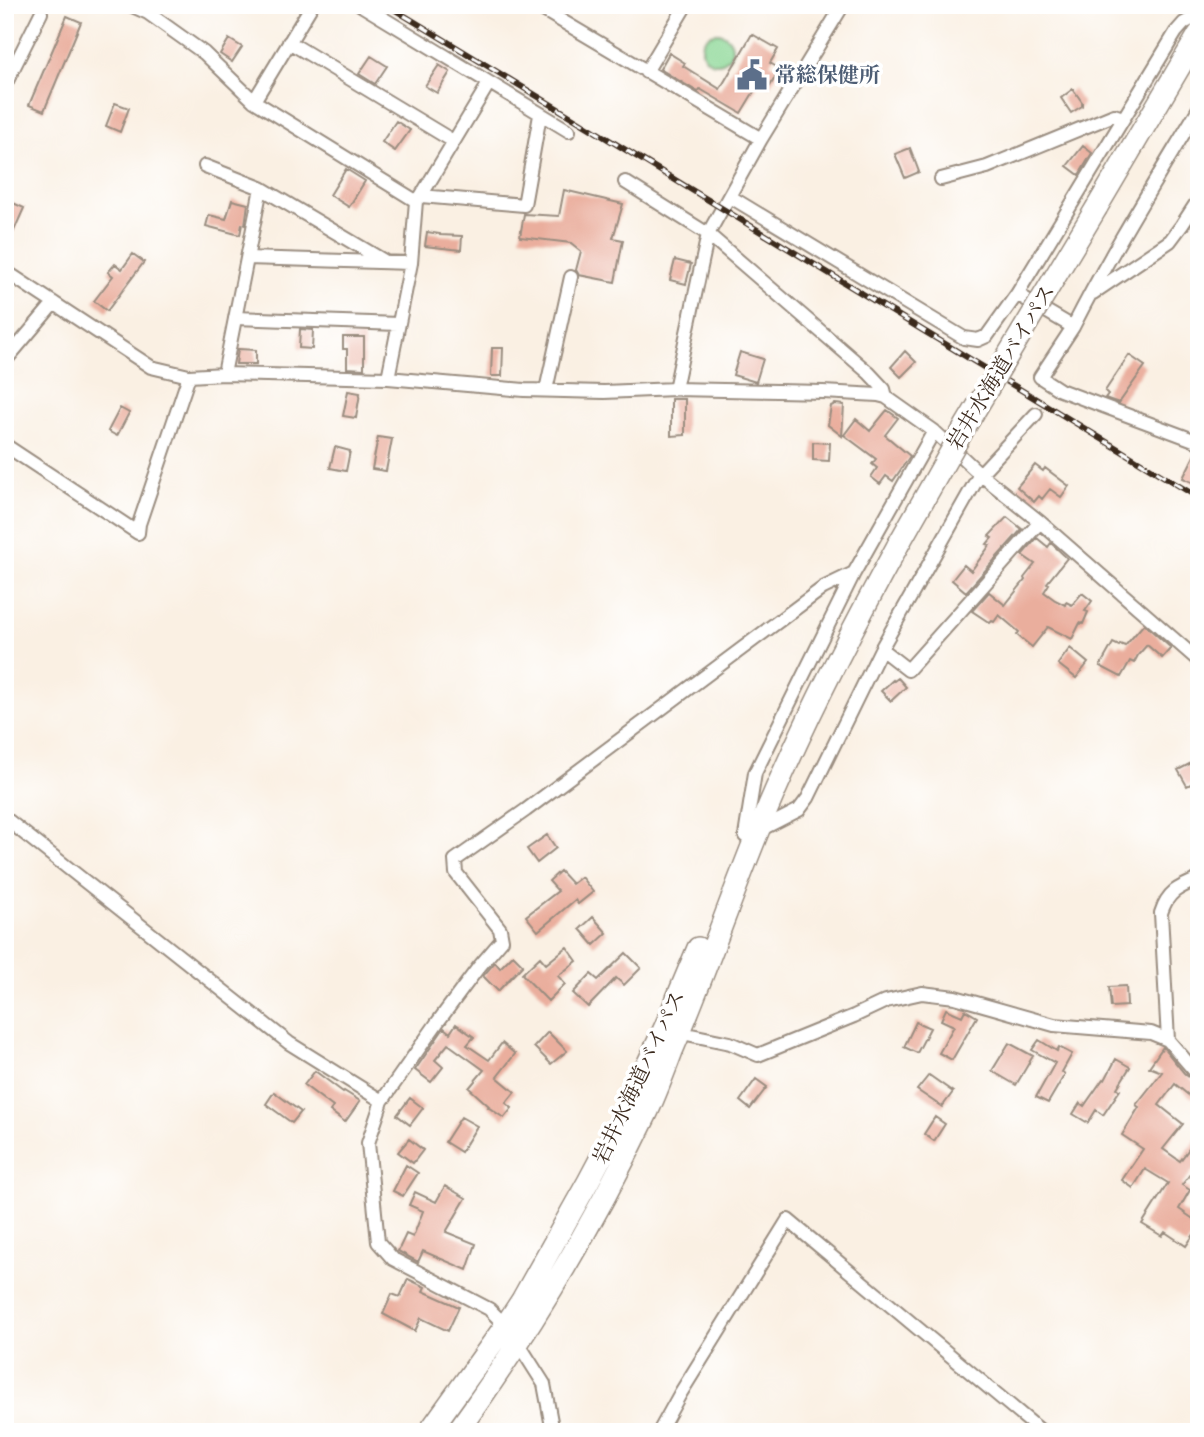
<svg xmlns="http://www.w3.org/2000/svg" width="1204" height="1437" font-family="'IM FELL Double Pica','Noto Serif JP',serif">
  <style>
    .green { fill: #8bd795; stroke: #63805a; stroke-width: 2 }
    .building { fill: #eaae9d }
    .lines { fill: none; stroke-linecap: round; stroke-linejoin: round }
    .minor-casing { stroke: #9a8d80; stroke-width: 16 }
    .trunk-casing { stroke: #9a8d80; stroke-width: 24 }
    .minor { stroke: #fff; stroke-width: 12 }
    .trunk { stroke: #fff; stroke-width: 21 }
    .rail-casing { stroke: #3b2a1e; stroke-width: 6 }
    .rail { stroke: #fff; stroke-width: 3.5; stroke-dasharray: 10; stroke-linecap: butt }
    .trunk-bridge-casing { stroke: #9a8d80; stroke-width: 24; stroke-linecap: butt }
    .trunk-bridge { stroke: #fff; stroke-width: 21 }
    .labels { text-anchor: middle; stroke-width: 7; stroke-linejoin: round; paint-order: stroke }
    .service-label { font-size: 21px; font-weight: bold; fill: #4e5e75; stroke: #fff; text-anchor: start }
    .street-label { font-size: 21px; fill: #3b2a1e; stroke: #fff }
  </style>
  <rect width="100%" height="100%" fill="#fff"/>
  <filter id="ink" filterUnits="userSpaceOnUse"><feTurbulence type="fractalNoise" baseFrequency=".0143" numOctaves="2"/><feDisplacementMap in="SourceGraphic" scale="14" xChannelSelector="R" yChannelSelector="G"/><feConvolveMatrix kernelMatrix="1 2 1 2 8 2 1 2 1" color-interpolation-filters="sRGB"/></filter>
  <filter id="wash" filterUnits="userSpaceOnUse"><feTurbulence type="fractalNoise" baseFrequency=".00686" numOctaves="4" result="noise"/><feDisplacementMap in="SourceGraphic" scale="28" xChannelSelector="R" yChannelSelector="G"/><feGaussianBlur stdDeviation="1.57" result="paint"/><feColorMatrix in="noise" values="0 0 0 0 0 0 0 0 0 0 0 0 0 0 0 0 0 1.4 0 .05"/><feComposite in="paint" operator="in"/></filter>
  <g filter="url(#wash)">
    <rect width="100%" height="100%" fill="#faf0e3"/>
    <path class="green" d="M702 48a15 15 0 1 1 30 0a15 15 0 1 1-30 0Z"/>
    <g id="blocks">
      <path class="building" d="M 67,16 L 81,22 L 44,111 L 29,105 Z
        M 752,34 L 778,49 L 770,63 L 780,69 L 770,86 L 761,80 L 741,113 L 700,89 L 698,92 L 660,69 L 669,53 L 685,63 L 683,66 L 720,89 Z
        M 229,39 L 242,47 L 232,62 L 220,54 Z
        M 371,56 L 387,66 L 375,84 L 359,74 Z
        M 439,65 L 450,72 L 437,93 L 425,86 Z
        M 1073,89 L 1082,102 L 1082,106 L 1071,113 L 1061,98 Z
        M 115,103 L 129,108 L 120,132 L 106,126 Z
        M 396,121 L 410,130 L 395,151 L 382,142 Z
        M 1083,146 L 1092,153 L 1079,175 L 1067,166 Z
        M 910,148 L 919,172 L 905,178 L 895,154 Z
        M 346,169 L 365,181 L 349,207 L 330,195 Z
        M 564,190 L 623,204 L 613,238 L 623,240 L 615,282 L 579,275 L 576,270 L 581,251 L 571,243 L 520,237 L 524,214 L 559,216 Z
        M 232,200 L 248,204 L 245,225 L 242,224 L 240,235 L 206,226 L 209,215 L 226,219 Z
        M 11,202 L 24,208 L 5,251 L 5,215 Z
        M 427,232 L 440,234 L 440,235 L 462,236 L 461,250 L 425,246 Z
        M 133,254 L 144,262 L 107,311 L 94,301 L 113,276 L 108,272 L 115,264 L 122,269 Z
        M 675,260 L 691,264 L 686,284 L 670,280 Z
        M 300,329 L 313,330 L 312,349 L 299,348 Z
        M 343,337 L 364,337 L 364,369 L 347,368 L 347,349 L 343,349 Z
        M 492,348 L 503,348 L 502,376 L 491,376 Z
        M 238,349 L 256,350 L 256,364 L 236,364 Z
        M 905,351 L 916,362 L 901,377 L 891,367 Z
        M 740,352 L 763,359 L 756,382 L 733,375 Z
        M 1129,355 L 1145,366 L 1119,403 L 1105,398 L 1108,394 L 1105,391 Z
        M 348,391 L 360,393 L 356,418 L 343,416 Z
        M 671,399 L 685,399 L 685,435 L 671,436 Z
        M 835,404 L 844,405 L 842,436 L 828,425 L 831,406 Z
        M 120,408 L 129,413 L 117,436 L 108,431 Z
        M 887,410 L 898,418 L 885,435 L 910,456 L 893,481 L 886,476 L 880,484 L 871,477 L 877,468 L 872,464 L 876,459 L 844,435 L 856,419 L 870,431 Z
        M 378,437 L 392,439 L 386,471 L 372,469 Z
        M 813,442 L 830,443 L 829,461 L 813,460 Z
        M 335,447 L 350,451 L 346,471 L 330,468 Z
        M 1197,450 L 1199,451 L 1199,478 L 1196,484 L 1183,478 Z
        M 1035,465 L 1043,471 L 1045,468 L 1069,486 L 1061,497 L 1050,489 L 1042,499 L 1039,496 L 1034,502 L 1017,487 Z
        M 1007,517 L 1022,529 L 966,592 L 952,580 L 964,565 L 971,571 L 990,545 L 987,544 L 992,538 L 989,536 Z
        M 1037,538 L 1048,547 L 1051,543 L 1067,558 L 1047,583 L 1049,584 L 1044,592 L 1055,600 L 1065,605 L 1066,602 L 1072,605 L 1082,593 L 1092,601 L 1085,611 L 1088,612 L 1083,624 L 1080,623 L 1072,639 L 1048,627 L 1032,647 L 1017,635 L 1019,632 L 999,615 L 994,622 L 992,621 L 990,623 L 972,611 L 989,592 L 1005,605 L 1025,580 L 1024,578 L 1035,564 L 1022,555 Z
        M 1144,624 L 1171,648 L 1162,658 L 1147,645 L 1138,655 L 1134,663 L 1130,661 L 1121,677 L 1100,666 L 1113,643 L 1119,646 L 1120,644 L 1125,646 Z
        M 1070,648 L 1088,663 L 1076,678 L 1058,664 Z
        M 898,678 L 906,687 L 891,701 L 881,691 L 893,680 L 894,681 Z
        M 1199,759 L 1199,780 L 1187,786 L 1178,770 Z
        M 547,835 L 556,848 L 537,863 L 527,849 Z
        M 560,871 L 572,884 L 581,877 L 593,892 L 578,904 L 575,900 L 538,931 L 526,916 L 558,891 L 549,881 Z
        M 593,917 L 607,933 L 594,945 L 580,929 Z
        M 567,947 L 577,961 L 558,976 L 565,984 L 548,1001 L 522,974 L 540,957 L 546,964 Z
        M 626,953 L 641,968 L 624,985 L 616,978 L 588,1007 L 573,993 L 591,974 L 598,980 Z
        M 513,955 L 523,965 L 498,991 L 483,976 L 495,962 L 500,968 Z
        M 1126,986 L 1127,1006 L 1111,1007 L 1109,987 Z
        M 946,1009 L 962,1016 L 965,1010 L 977,1017 L 952,1060 L 939,1053 L 954,1026 L 941,1020 Z
        M 916,1022 L 930,1028 L 917,1053 L 904,1047 Z
        M 456,1024 L 474,1037 L 467,1045 L 489,1060 L 502,1043 L 515,1054 L 497,1077 L 515,1092 L 506,1103 L 512,1108 L 504,1118 L 488,1107 L 489,1106 L 469,1088 L 484,1070 L 448,1044 L 435,1060 L 443,1067 L 431,1082 L 415,1070 L 444,1028 L 450,1033 Z
        M 548,1032 L 567,1051 L 551,1064 L 534,1047 Z
        M 1039,1040 L 1057,1051 L 1059,1047 L 1072,1054 L 1062,1072 L 1065,1074 L 1048,1103 L 1036,1097 L 1055,1063 L 1032,1050 Z
        M 1009,1043 L 1033,1056 L 1016,1085 L 992,1071 Z
        M 1163,1047 L 1184,1073 L 1199,1086 L 1199,1091 L 1192,1098 L 1175,1084 L 1159,1105 L 1183,1124 L 1163,1149 L 1180,1161 L 1199,1135 L 1199,1162 L 1182,1185 L 1190,1190 L 1179,1209 L 1199,1223 L 1199,1227 L 1186,1246 L 1165,1232 L 1162,1236 L 1142,1224 L 1168,1183 L 1145,1169 L 1133,1188 L 1122,1180 L 1143,1149 L 1122,1135 L 1139,1107 L 1136,1105 L 1162,1072 L 1149,1067 Z
        M 1116,1059 L 1130,1067 L 1117,1088 L 1120,1090 L 1103,1115 L 1096,1110 L 1088,1123 L 1073,1114 L 1080,1103 L 1084,1106 L 1103,1079 L 1105,1080 Z
        M 315,1071 L 343,1092 L 344,1091 L 360,1101 L 345,1122 L 330,1111 L 333,1107 L 304,1085 Z
        M 929,1075 L 953,1092 L 942,1107 L 917,1090 Z
        M 756,1079 L 767,1087 L 750,1109 L 740,1101 Z
        M 274,1092 L 301,1112 L 292,1123 L 266,1104 Z
        M 410,1098 L 423,1108 L 410,1125 L 397,1115 Z
        M 461,1117 L 477,1126 L 461,1152 L 445,1142 Z
        M 935,1117 L 945,1124 L 934,1141 L 924,1134 Z
        M 409,1139 L 423,1150 L 413,1163 L 398,1152 Z
        M 406,1165 L 418,1173 L 403,1196 L 393,1191 Z
        M 445,1186 L 466,1198 L 446,1232 L 476,1244 L 467,1270 L 423,1251 L 418,1262 L 398,1251 L 406,1234 L 413,1237 L 423,1211 L 409,1205 L 415,1192 L 436,1202 Z
        M 408,1279 L 425,1287 L 423,1291 L 459,1307 L 448,1331 L 421,1318 L 415,1331 L 383,1314 L 392,1294 L 400,1297 Z"/>
    </g>
  </g>
  <g filter="url(#ink)">
    <use href="#blocks" fill-opacity="0" stroke="#9a8d80" stroke-width="2"/>
    <g class="lines">
      <g class="minor-casing">
        <path id="minor" d="M 130,5 L 148,13 L 204,53 L 254,101 L 416,201
          M 361,5 L 569,131
          M 535,5 L 761,139
          M 289,42 L 453,141
          M 646,72 L 686,5
          M 5,85 L 41,13
          M 254,101 L 312,5
          M 205,166 L 261,188 L 384,261
          M 941,179 L 987,167 L 1114,115 L 1123,118
          M 625,182 L 708,234 L 869,373 L 884,389 L 886,397
          M 421,196 L 524,205 L 540,115
          M 729,196 L 964,338 L 978,340 L 987,336 L 1017,294 L 1176,32 L 1184,23 L 1199,15
          M 247,258 L 411,263
          M 5,271 L 151,367 L 189,376 L 224,374 L 388,378 L 524,390 L 604,392 L 675,389 L 823,392 L 878,395 L 886,397 L 934,431 L 980,474 L 1040,522 L 1199,661
          M 1093,293 L 1170,241 L 1182,225 L 1199,199
          M 1017,294 L 1073,327 C 1111,252 1156,180 1199,108
          M 235,318 L 398,324
          M 1073,327 L 1040,377 L 1060,390 L 1199,442
          M 5,361 L 54,303
          M 224,374 L 261,188
          M 388,378 L 411,263 L 416,201 L 421,196 L 489,83
          M 675,389 L 708,234 L 761,139 L 843,5
          M 546,390 L 571,277
          M 5,445 L 138,533 L 139,524 L 189,376
          M 881,649 L 908,670 L 1040,522
          M 5,818 L 289,1043 L 382,1101
          M 758,831 L 799,810 L 808,798 L 881,649 L 980,474 L 1036,414
          M 745,836 L 755,773 L 854,573 L 934,431
          M 677,1032 L 730,1043 L 758,1055 L 854,1016 L 886,1001 L 922,993 L 955,997 L 1054,1025 L 1151,1033 L 1168,1040 L 1199,1076
          M 1168,1040 L 1161,913 C 1168,891 1179,887 1199,879
          M 553,1432 L 544,1384 L 518,1343 L 497,1317 L 489,1309 L 393,1259 L 378,1242 L 368,1143 L 382,1101 L 437,1023 L 478,968 L 502,940 L 500,929 L 456,873 L 455,860 L 526,810 L 823,588 L 854,573
          M 659,1432 L 680,1394 L 788,1220 L 1042,1432"/>
      </g>
      <g class="trunk-casing">
        <path id="trunk" d="M 1097,207 L 1199,34
          M 429,1432 L 505,1326 L 522,1300 L 588,1182 L 622,1118 L 665,1027 L 698,948
          M 457,1432 C 529,1332 593,1226 646,1115 C 656,1094 664,1072 672,1051 C 703,978 729,903 759,829 C 799,731 847,638 898,545"/>
      </g>
      <use href="#minor" class="minor"/>
      <use href="#trunk" class="trunk"/>
      <g class="rail-casing">
        <path id="rail" d="M 387,5 L 1199,498"/>
      </g>
      <use href="#rail" class="rail"/>
      <g class="trunk-bridge-casing">
        <path id="trunk-bridge" d="M 898,545 L 966,425 L 1097,207"/>
      </g>
      <use href="#trunk-bridge" class="trunk-bridge"/>
    </g>
  </g>
  <defs>
    <g id="civic-bare" transform="scale(2.415)"><path d="M-.6-6.5H3V-4.5H.6V-3L4-1V1h2V6H-6V1h2V-1L-.6-3ZM-1.2 2.5V6h2.4V2.5Z" fill="#5c6f8a" stroke="#fff" stroke-width="2.5" paint-order="stroke"/></g>
  </defs>
  <g fill-rule="evenodd">
    <use href="#civic-bare" x="752" y="75"/>
  </g>
  <g class="labels">
    <g class="service-label">
      <text x="775" y="82">常総保健所</text>
    </g>
    <g class="street-label">
      <text transform="translate(1001 367) rotate(-59)" y="7">岩井水海道バイパス</text>
      <text transform="translate(639 1077) rotate(-65)" y="7">岩井水海道バイパス</text>
    </g>
  </g>
  <rect width="1204" height="1437" fill="none" stroke="#fff" stroke-width="28"/>
</svg>
